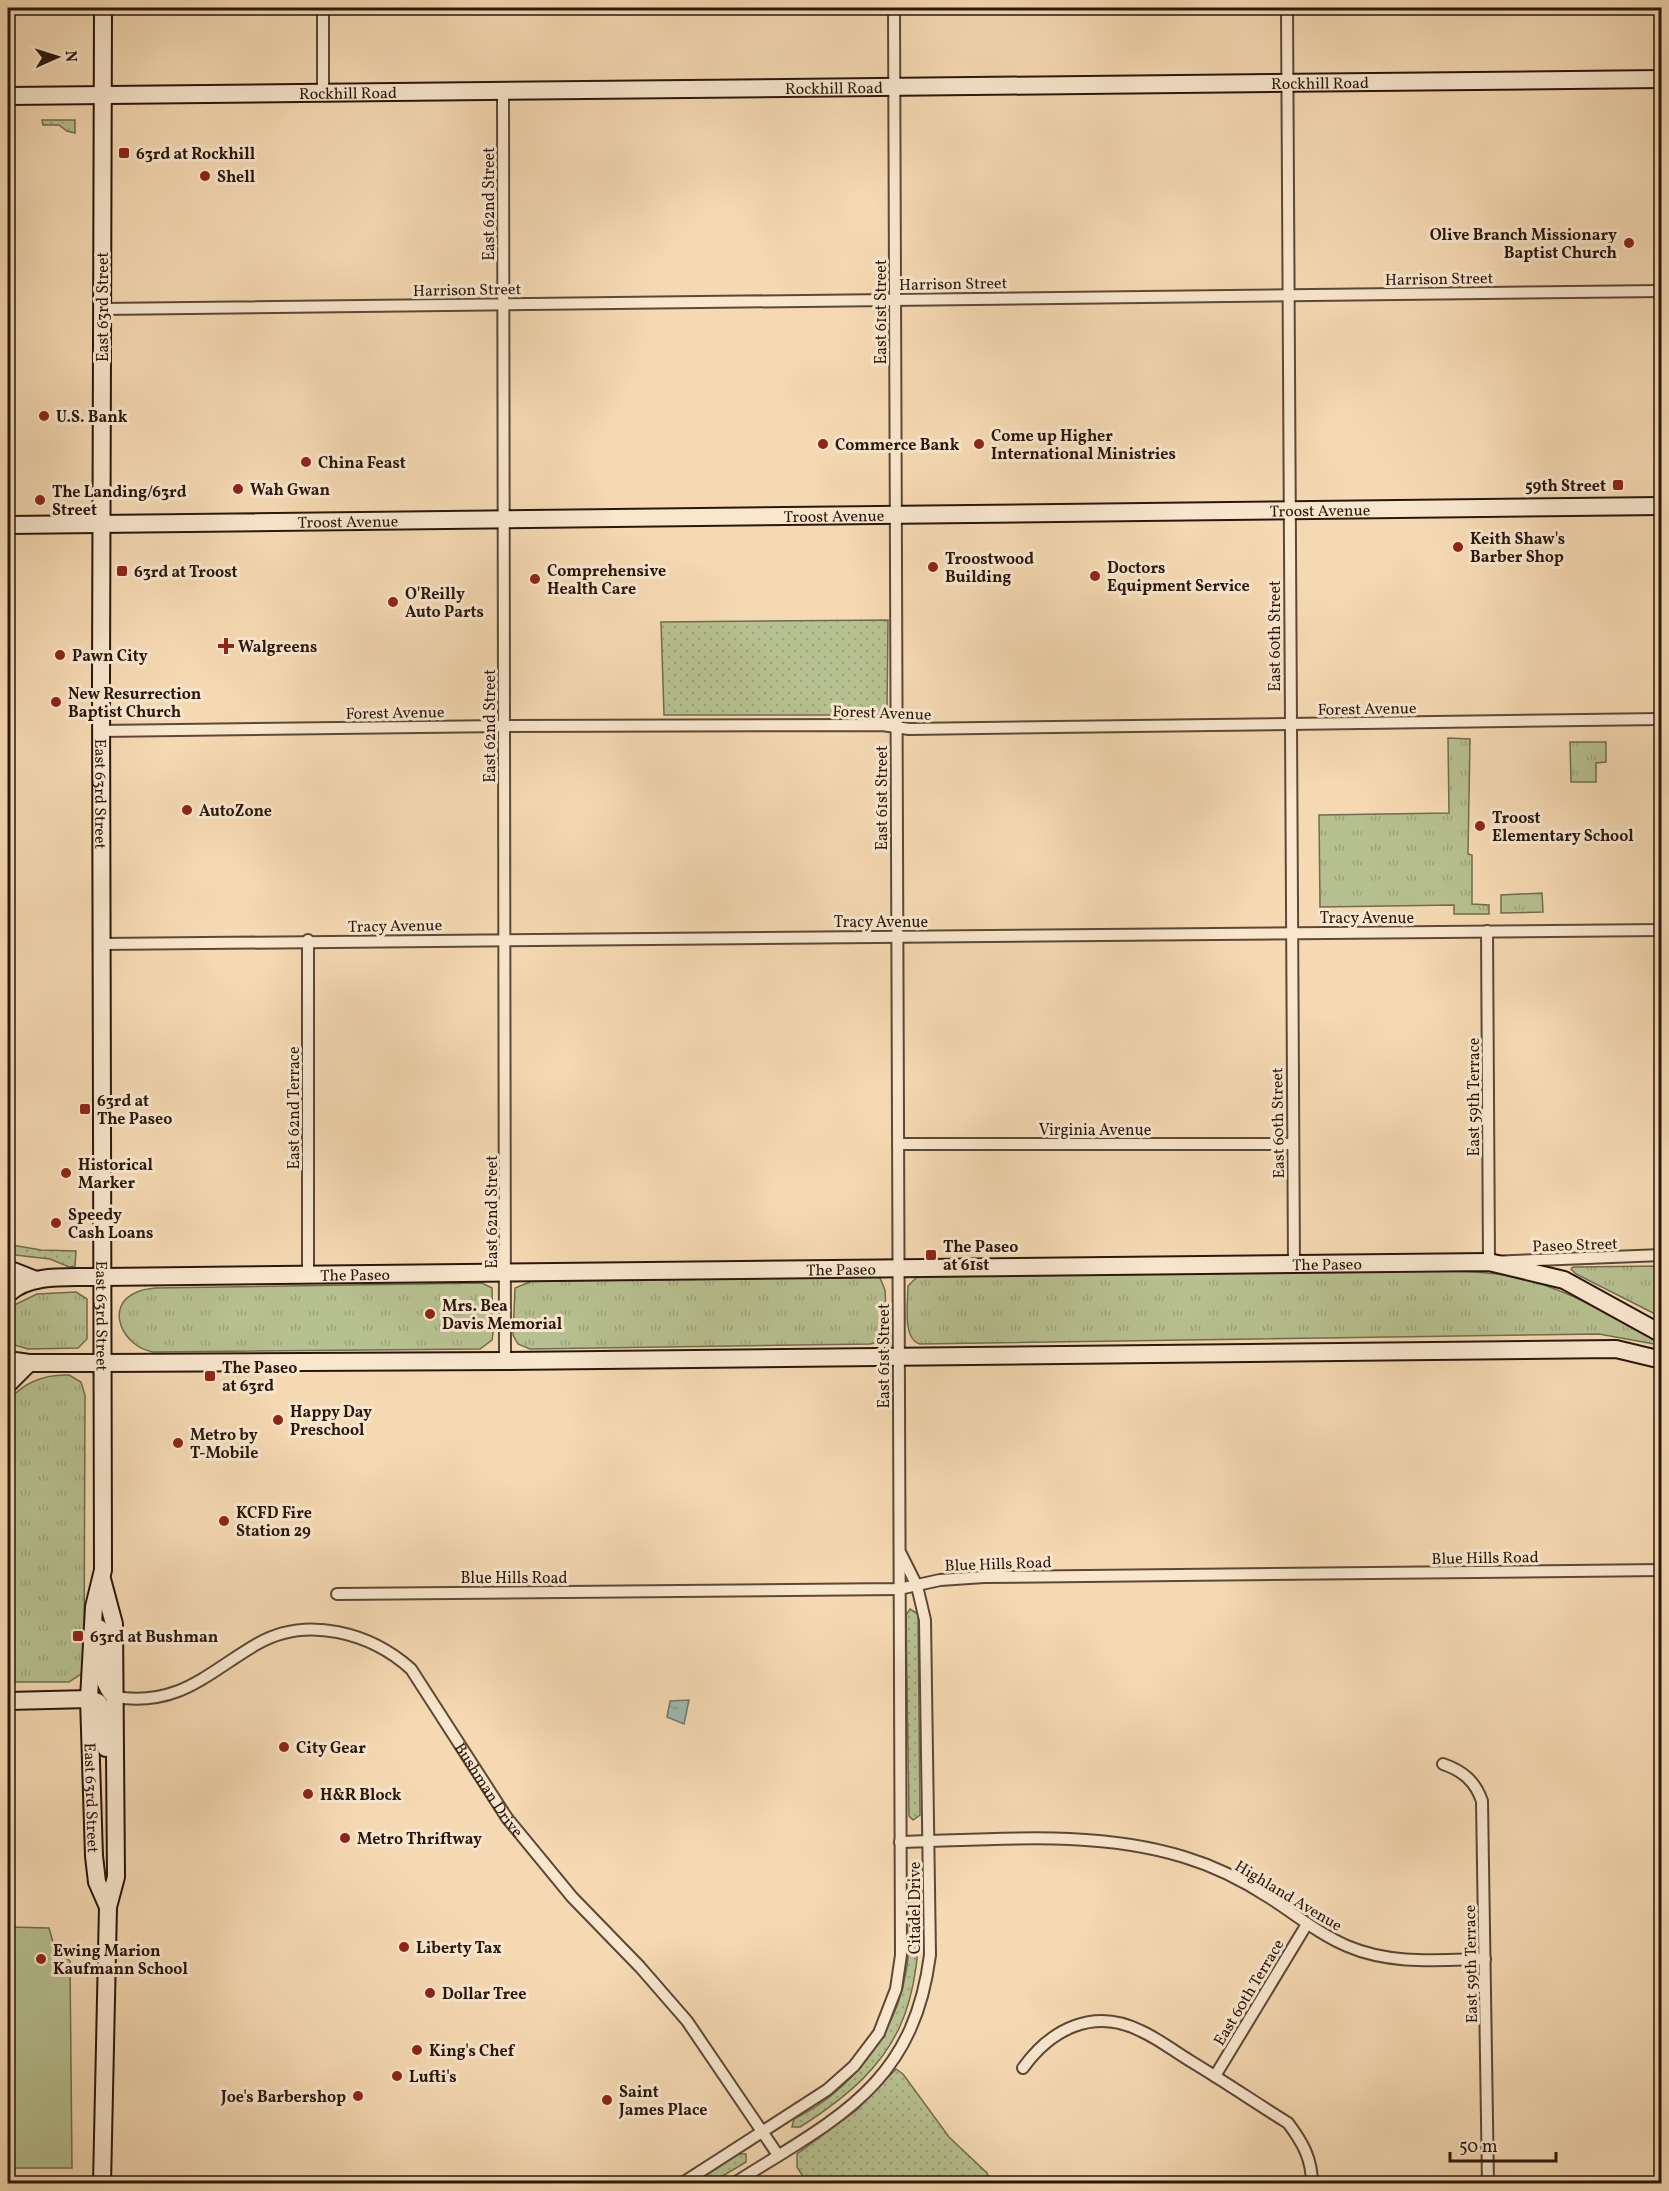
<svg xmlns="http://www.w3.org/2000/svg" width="1669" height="2191" font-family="Vollkorn,serif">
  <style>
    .grass { fill: url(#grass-dots); stroke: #706c4e; stroke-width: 1.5 }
    .park { fill: url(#park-tufts); stroke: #706c4e; stroke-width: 1.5 }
    .pitch { fill: #b7c090; stroke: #706c4e; stroke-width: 1.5 }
    .water { fill: url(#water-ripples); stroke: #6e796e; stroke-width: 1.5 }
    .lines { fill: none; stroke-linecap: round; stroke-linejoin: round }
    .minor-casing { stroke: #5d4836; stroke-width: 14 }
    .secondary-casing { stroke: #2a170c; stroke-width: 20 }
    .minor { stroke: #f8e6cd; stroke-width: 10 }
    .secondary { stroke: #f8e6cd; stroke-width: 16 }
    .poi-dot { fill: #8f2418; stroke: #f8e6cd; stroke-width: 2 }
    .labels { text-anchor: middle; stroke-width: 6; stroke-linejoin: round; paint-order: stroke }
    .street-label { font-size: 16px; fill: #2a170c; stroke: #f8e6cd }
    .poi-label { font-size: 16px; font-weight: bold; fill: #2a170c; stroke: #f8e6cd; text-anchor: start }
  </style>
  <defs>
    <pattern id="grass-dots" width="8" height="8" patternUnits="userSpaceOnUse" patternTransform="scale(1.5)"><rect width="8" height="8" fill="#b7c090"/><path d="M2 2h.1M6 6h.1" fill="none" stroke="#9ea47b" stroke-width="1.8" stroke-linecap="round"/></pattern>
    <pattern id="park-tufts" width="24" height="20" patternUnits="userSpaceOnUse" patternTransform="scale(1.5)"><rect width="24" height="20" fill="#b7c090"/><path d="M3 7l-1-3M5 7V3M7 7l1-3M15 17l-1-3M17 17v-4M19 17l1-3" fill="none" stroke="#9ea47b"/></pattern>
    <pattern id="water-ripples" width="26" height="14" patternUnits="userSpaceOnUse" patternTransform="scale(1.5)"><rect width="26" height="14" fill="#9cbaaf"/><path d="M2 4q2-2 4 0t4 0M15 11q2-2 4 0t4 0" fill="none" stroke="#879f95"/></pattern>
  </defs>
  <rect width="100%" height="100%" fill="#f5d9b2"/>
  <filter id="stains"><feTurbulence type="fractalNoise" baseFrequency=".00333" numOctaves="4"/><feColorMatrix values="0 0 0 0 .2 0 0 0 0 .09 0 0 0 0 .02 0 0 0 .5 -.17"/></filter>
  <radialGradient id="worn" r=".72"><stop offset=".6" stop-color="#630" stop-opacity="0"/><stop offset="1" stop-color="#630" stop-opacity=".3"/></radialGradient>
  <path class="grass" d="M 42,120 L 75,120 L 75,133 L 67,131 L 59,125 L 43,125 Z
    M 888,620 L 887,711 L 881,715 L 664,715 L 661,622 Z
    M 12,1245 L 41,1250 L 76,1251 L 75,1266 L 69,1267 L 50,1259 L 15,1255 L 8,1246 Z
    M 910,1609 L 918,1614 L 920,1815 L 913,1820 L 909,1816 L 906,1615 Z
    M 915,1883 L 920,1890 C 920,2009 904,2061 800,2127 L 792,2127 L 794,2119 C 850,2092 896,2034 906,1972 C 911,1944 909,1917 909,1889 Z
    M 896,2069 L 903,2074 L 949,2137 L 987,2173 L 991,2183 L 807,2183 L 797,2167 L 797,2154 L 857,2110 Z
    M 738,2154 L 746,2154 L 746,2162 L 711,2183 L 692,2183 Z"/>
  <path class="park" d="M 1448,738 L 1470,739 L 1468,854 L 1472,855 L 1472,904 L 1489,905 L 1489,914 L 1454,914 L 1454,905 L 1320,907 L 1319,815 L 1449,813 Z
    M 1570,742 L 1606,742 L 1606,762 L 1596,763 L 1596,782 L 1571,782 Z
    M 1542,893 L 1543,912 L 1501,913 L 1501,895 Z
    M 1661,1266 L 1661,1317 L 1576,1274 L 1571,1269 L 1573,1267 Z
    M 1409,1271 C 1446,1271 1484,1270 1520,1278 C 1570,1290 1615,1318 1660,1340 L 1659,1345 L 1599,1334 L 920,1344 C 902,1339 908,1303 908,1286 L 917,1277 Z
    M 875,1277 L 880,1278 L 885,1290 L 887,1332 L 879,1342 L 870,1344 L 530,1349 L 518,1344 L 513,1335 L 515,1288 L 532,1281 Z
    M 482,1283 L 492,1288 L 493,1333 L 492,1340 L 480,1349 L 153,1352 C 123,1347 103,1306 137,1292 C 142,1289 149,1289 155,1288 Z
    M 76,1292 L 87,1299 L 87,1339 L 78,1348 L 28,1349 L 8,1343 L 8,1308 L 37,1294 Z
    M 69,1375 L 81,1382 L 85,1395 L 84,1667 L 81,1674 L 69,1682 L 8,1682 L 8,1401 C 24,1382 44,1374 69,1375 Z"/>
  <path class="pitch" d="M 8,1927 L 49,1928 L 55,1949 L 70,1961 L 72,2168 L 8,2168 Z"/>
  <path class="water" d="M 689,1700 L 684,1724 L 667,1717 L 670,1701 Z"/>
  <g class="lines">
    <g class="minor-casing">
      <g id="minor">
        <path d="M 1287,8 L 1294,1265"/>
        <path d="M 503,91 L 505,1361"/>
        <path d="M 323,93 L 323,8"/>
        <path d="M 102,309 L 1662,291"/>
        <path d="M 101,731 L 504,726 L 882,725 L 909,729 L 1662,719"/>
        <path d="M 1487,931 L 1489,1262 L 1662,1255"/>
        <path d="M 101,944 L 1662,930"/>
        <path d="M 898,1144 L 1293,1144"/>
        <path d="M 308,1275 L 308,940"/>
        <path d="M 337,1594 L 899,1589 L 940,1580 L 984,1577 L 1662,1570"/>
        <path id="s1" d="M 115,1697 C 179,1707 207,1673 257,1644 C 307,1615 371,1633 411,1669 L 507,1818 L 572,1897 L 640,1967 L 687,2021 L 778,2155"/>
        <path d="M 1443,1764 C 1463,1771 1475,1781 1482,1801 L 1488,2184"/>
        <path d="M 900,1842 C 993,1840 1094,1829 1184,1857 C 1214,1866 1244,1881 1270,1898 C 1295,1914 1319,1934 1347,1946 C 1391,1965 1439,1960 1485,1959"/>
        <path d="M 1023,2068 C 1051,2029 1094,2007 1141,2031 C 1159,2039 1175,2052 1192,2062 C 1225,2082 1256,2103 1288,2123 C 1303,2143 1312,2159 1312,2184"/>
        <path d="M 1215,2076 L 1307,1924"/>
        <path d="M 681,2184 L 827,2090 L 854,2066 L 879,2033 L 896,1989 L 901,1955 L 894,8"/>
        <path d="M 733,2184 C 835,2119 913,2087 930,1955 L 925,1620 L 917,1586 L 901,1554"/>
      </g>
    </g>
    <g class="secondary-casing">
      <g id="secondary">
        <path id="s2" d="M 103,8 L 101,684 L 103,1570 L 94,1607 L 89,1699 L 94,1856 L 97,1882 L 108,1907"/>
        <path id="s3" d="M 8,96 L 1662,79"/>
        <path id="s4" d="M 8,525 L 1662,506"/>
        <path d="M 8,1269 L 36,1280"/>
        <path id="s5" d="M 8,1294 C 30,1272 73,1278 102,1277 L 1489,1262 L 1564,1280 L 1662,1334"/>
        <path d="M 8,1360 L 29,1363 L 102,1363 L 505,1361 L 1616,1349 L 1662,1360"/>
        <path d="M 8,1384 L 29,1363"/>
        <path d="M 102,1579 L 114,1624 L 116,1877 L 108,1907 L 102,2184"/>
        <path d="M 99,1628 C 103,1652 97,1680 115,1697"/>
        <path d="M 8,1701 L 89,1699 L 98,1702 L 102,1709 L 106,1748"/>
      </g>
    </g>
    <use href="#minor" class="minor"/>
    <use href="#secondary" class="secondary"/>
  </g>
  <g class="poi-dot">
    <rect x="118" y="147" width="12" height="12" rx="3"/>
    <circle cx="205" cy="176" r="6"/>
    <circle cx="1629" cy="243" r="6"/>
    <circle cx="44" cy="416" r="6"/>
    <circle cx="823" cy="444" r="6"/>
    <circle cx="979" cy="444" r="6"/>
    <circle cx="306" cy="462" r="6"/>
    <rect x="1612" y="479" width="12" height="12" rx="3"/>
    <circle cx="238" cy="489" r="6"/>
    <circle cx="40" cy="500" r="6"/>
    <circle cx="1458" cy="547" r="6"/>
    <circle cx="933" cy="567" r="6"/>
    <rect x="116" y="565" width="12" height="12" rx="3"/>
    <circle cx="1095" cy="576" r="6"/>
    <circle cx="535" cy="579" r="6"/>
    <circle cx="393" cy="602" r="6"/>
    <path d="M223 637h6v6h6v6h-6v6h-6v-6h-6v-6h6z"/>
    <circle cx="60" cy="655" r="6"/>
    <circle cx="56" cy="702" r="6"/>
    <circle cx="187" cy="810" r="6"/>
    <circle cx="1480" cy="826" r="6"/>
    <rect x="79" y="1103" width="12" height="12" rx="3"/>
    <circle cx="66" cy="1173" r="6"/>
    <circle cx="56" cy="1223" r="6"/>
    <rect x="925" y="1249" width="12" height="12" rx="3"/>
    <circle cx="430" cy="1314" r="6"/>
    <rect x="204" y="1370" width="12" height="12" rx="3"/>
    <circle cx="278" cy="1420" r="6"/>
    <circle cx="178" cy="1443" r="6"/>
    <circle cx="224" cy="1521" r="6"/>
    <rect x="72" y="1630" width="12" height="12" rx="3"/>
    <circle cx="284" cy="1747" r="6"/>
    <circle cx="308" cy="1794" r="6"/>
    <circle cx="345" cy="1838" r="6"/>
    <circle cx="404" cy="1947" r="6"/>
    <circle cx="41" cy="1959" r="6"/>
    <circle cx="430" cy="1993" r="6"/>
    <circle cx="417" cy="2050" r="6"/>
    <circle cx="397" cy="2076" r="6"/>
    <circle cx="358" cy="2096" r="6"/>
    <circle cx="607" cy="2100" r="6"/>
  </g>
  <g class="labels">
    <g class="street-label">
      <text dy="6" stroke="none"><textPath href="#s3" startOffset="1312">Rockhill Road</textPath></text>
      <text dy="6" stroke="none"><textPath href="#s3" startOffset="826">Rockhill Road</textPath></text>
      <text dy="6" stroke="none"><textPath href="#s3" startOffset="340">Rockhill Road</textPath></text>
      <text transform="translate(488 204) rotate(-90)" y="6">East 62nd Street</text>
      <text transform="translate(1439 278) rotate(-1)" y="6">Harrison Street</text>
      <text transform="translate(953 283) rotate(-1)" y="6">Harrison Street</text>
      <text transform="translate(467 289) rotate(-1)" y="6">Harrison Street</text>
      <text transform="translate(102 307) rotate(-90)" y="6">East 63rd Street</text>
      <text transform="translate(880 312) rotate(-90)" y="6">East 61st Street</text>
      <text dy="6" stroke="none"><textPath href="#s4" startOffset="1312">Troost Avenue</textPath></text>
      <text dy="6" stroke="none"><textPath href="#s4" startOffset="826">Troost Avenue</textPath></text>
      <text dy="6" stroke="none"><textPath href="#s4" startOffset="340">Troost Avenue</textPath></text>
      <text transform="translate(1274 636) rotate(-90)" y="6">East 60th Street</text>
      <text transform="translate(1367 708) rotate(-1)" y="6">Forest Avenue</text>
      <text transform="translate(395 712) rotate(-1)" y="6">Forest Avenue</text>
      <text transform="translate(882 712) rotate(2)" y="6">Forest Avenue</text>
      <text transform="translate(489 726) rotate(-90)" y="6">East 62nd Street</text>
      <text dy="6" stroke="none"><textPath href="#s2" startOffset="786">East 63rd Street</textPath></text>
      <text transform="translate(881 798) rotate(-90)" y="6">East 61st Street</text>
      <text x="1367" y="923">Tracy Avenue</text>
      <text x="881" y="927">Tracy Avenue</text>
      <text transform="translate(395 925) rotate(-1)" y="6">Tracy Avenue</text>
      <text transform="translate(1473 1097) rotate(-90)" y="6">East 59th Terrace</text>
      <text transform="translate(293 1108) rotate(-90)" y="6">East 62nd Terrace</text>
      <text transform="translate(1277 1123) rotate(-91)" y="6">East 60th Street</text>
      <text x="1095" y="1135">Virginia Avenue</text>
      <text transform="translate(491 1212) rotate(-90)" y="6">East 62nd Street</text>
      <text transform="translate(1575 1244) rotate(-2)" y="6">Paseo Street</text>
      <text dy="6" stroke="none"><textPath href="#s5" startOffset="1323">The Paseo</textPath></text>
      <text dy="6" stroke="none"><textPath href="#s5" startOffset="837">The Paseo</textPath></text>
      <text dy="6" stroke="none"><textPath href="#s5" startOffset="351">The Paseo</textPath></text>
      <text dy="6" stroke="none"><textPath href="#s2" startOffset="1308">East 63rd Street</textPath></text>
      <text transform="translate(883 1356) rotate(-90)" y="6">East 61st Street</text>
      <text transform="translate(1485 1557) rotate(-1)" y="6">Blue Hills Road</text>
      <text transform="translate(998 1563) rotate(-2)" y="6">Blue Hills Road</text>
      <text x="514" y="1583">Blue Hills Road</text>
      <text dy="6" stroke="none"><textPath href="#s1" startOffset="466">Bushman Drive</textPath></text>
      <text dy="6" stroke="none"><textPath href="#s2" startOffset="1791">East 63rd Street</textPath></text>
      <text transform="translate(1289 1895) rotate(31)" y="6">Highland Avenue</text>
      <text transform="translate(914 1908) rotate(-90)" y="6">Citadel Drive</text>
      <text transform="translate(1470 1964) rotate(-91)" y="6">East 59th Terrace</text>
      <text transform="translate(1248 1992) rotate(-59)" y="6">East 60th Terrace</text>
    </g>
    <g class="poi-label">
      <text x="136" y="159">63rd at Rockhill</text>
      <text x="217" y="182">Shell</text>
      <text x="1617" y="240" text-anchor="end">Olive Branch Missionary<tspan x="1617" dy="18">Baptist Church</tspan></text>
      <text x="56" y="422">U.S. Bank</text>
      <text x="991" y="441">Come up Higher<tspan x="991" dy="18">International Ministries</tspan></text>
      <text x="835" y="450">Commerce Bank</text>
      <text x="318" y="468">China Feast</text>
      <text x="1606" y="491" text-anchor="end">59th Street</text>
      <text x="250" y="495">Wah Gwan</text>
      <text x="52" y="497">The Landing/63rd<tspan x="52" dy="18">Street</tspan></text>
      <text x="1470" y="544">Keith Shaw's<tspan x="1470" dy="18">Barber Shop</tspan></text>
      <text x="945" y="564">Troostwood<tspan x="945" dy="18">Building</tspan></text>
      <text x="1107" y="573">Doctors<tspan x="1107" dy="18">Equipment Service</tspan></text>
      <text x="547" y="576">Comprehensive<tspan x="547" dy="18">Health Care</tspan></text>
      <text x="134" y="577">63rd at Troost</text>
      <text x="405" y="599">O'Reilly<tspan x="405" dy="18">Auto Parts</tspan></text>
      <text x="238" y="652">Walgreens</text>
      <text x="72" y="661">Pawn City</text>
      <text x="68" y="699">New Resurrection<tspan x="68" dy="18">Baptist Church</tspan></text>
      <text x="199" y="816">AutoZone</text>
      <text x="1492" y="823">Troost<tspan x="1492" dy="18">Elementary School</tspan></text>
      <text x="97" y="1106">63rd at<tspan x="97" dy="18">The Paseo</tspan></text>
      <text x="78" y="1170">Historical<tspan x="78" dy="18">Marker</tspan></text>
      <text x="68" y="1220">Speedy<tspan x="68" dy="18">Cash Loans</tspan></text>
      <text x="943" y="1252">The Paseo<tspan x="943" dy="18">at 61st</tspan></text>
      <text x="442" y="1311">Mrs. Bea<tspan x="442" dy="18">Davis Memorial</tspan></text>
      <text x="222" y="1373">The Paseo<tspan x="222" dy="18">at 63rd</tspan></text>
      <text x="290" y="1417">Happy Day<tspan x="290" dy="18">Preschool</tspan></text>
      <text x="190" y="1440">Metro by<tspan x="190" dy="18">T-Mobile</tspan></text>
      <text x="236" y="1518">KCFD Fire<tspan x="236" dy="18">Station 29</tspan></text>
      <text x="90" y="1642">63rd at Bushman</text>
      <text x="296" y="1753">City Gear</text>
      <text x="320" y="1800">H&amp;R Block</text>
      <text x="357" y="1844">Metro Thriftway</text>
      <text x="416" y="1953">Liberty Tax</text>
      <text x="53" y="1956">Ewing Marion<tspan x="53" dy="18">Kaufmann School</tspan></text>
      <text x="442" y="1999">Dollar Tree</text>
      <text x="429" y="2056">King's Chef</text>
      <text x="409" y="2082">Lufti's</text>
      <text x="619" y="2097">Saint<tspan x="619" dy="18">James Place</tspan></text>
      <text x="346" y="2102" text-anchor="end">Joe's Barbershop</text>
    </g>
  </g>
  <rect width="1669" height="2191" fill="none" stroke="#f5d9b2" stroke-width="30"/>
  <rect x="9" y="9" width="1651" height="2173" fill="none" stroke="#2a170c" stroke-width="3"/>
  <rect x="15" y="15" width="1639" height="2161" fill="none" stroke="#2a170c" stroke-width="1.5"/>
  <g transform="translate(57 57) rotate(87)" stroke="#f8e6cd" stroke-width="4.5" paint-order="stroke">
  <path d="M0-4.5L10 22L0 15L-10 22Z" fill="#2a170c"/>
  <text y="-9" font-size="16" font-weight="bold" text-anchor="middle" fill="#2a170c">N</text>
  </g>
  <path d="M1450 2152v9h106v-9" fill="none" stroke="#2a170c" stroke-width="3"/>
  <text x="1459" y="2152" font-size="18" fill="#2a170c" stroke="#f8e6cd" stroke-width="4.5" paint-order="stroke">50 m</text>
  <rect width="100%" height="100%" filter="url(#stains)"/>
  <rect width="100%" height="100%" fill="url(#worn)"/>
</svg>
